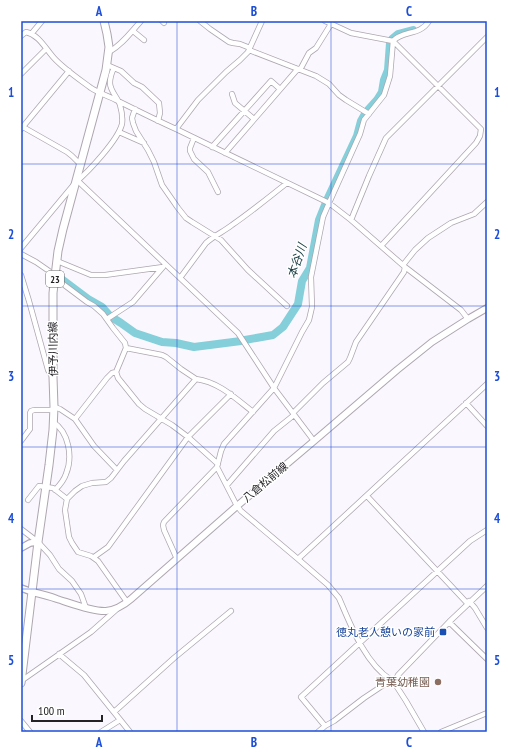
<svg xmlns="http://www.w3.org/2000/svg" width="508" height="753" font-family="'PT Sans Narrow','Noto Sans JP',sans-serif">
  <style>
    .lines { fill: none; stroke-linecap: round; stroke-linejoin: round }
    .river { stroke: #84cfd9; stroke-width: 8 }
    .minor-casing { stroke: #ada6b0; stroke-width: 6 }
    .tertiary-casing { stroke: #ada6b0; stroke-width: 8 }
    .secondary-casing { stroke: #ada6b0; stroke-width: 8 }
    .primary-casing { stroke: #ada6b0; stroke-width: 9 }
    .minor { stroke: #fff; stroke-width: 4.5 }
    .tertiary { stroke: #fff; stroke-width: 5.5 }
    .secondary { stroke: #fff; stroke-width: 6 }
    .primary { stroke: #fff; stroke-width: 7 }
    .grid { fill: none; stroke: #1d4ed8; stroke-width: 1; stroke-opacity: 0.55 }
    .transit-dot { fill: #1a4fb4; stroke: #fff; stroke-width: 1.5 }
    .education-dot { fill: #8d6e63; stroke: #fff; stroke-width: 1.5 }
    .labels { text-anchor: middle; stroke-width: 3; stroke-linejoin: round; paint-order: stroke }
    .shield { fill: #fff; stroke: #666467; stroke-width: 1 }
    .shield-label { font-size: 10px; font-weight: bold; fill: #252226 }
    .street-label { font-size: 11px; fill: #252226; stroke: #fff }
    .transit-label { font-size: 11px; fill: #164399; stroke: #fff; text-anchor: end }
    .education-label { font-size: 11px; fill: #785e54; stroke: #fff; text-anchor: end }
    .water-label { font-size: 12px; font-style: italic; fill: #1c4045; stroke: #fff }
    .neatline { fill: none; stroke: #1d4ed8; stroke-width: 1.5 }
    .grid-label { font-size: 13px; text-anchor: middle; font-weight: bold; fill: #1d4ed8 }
  </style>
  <rect width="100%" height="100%" fill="#fbf7fe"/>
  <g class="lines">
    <path class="river" d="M 392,39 L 398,34 L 413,30
      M 368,110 L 377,100 L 382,92 L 384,80 L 388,70 L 390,43
      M 328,198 L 357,136 L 361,121 L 365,114
      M 60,278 L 88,299 L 102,307 L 109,315
      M 113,318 L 121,323 L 135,333 L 162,342 L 176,343 L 194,347 L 241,341
      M 245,340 L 273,335 L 283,327 L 298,304 L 302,281 L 310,268 L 319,220 L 325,205"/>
    <g class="minor-casing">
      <path id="minor" d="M 162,21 L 164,23
        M 200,21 L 210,29 L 229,42 L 233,43 L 240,44 L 250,48
        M 325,21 L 351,33 L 393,41 L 481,129 L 480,136 L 476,143 L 381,246
        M 133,31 L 144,40
        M 32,33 L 42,21
        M 21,36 L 26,32 C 39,35 45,48 54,58 C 64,69 79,79 91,88 C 99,93 108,96 116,100 C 136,110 156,120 176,129 L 329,203 L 351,220 L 405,267 L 461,310 L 468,319
        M 249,50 L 316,76 L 329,84 L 339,95 L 346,100 L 369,114
        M 109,52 C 122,45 131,32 141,21
        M 107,65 L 121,71 L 134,83 L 142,87 L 159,103 L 160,113 L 158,121
        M 21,74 L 46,49
        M 232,94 L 235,103 L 254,119
        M 135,109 L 132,118 L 133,123 L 136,131 L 148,150 L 154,162 L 162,185 L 178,208 L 186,218 L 192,222 L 221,240 L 248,270 L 287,306
        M 23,127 L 67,152 L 72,156 L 80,164
        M 21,129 L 69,71
        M 176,129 L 198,100 L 226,72 L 240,60 L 248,52 L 262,21
        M 119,132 L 144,143
        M 194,138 L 190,148 L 190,151 L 194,159 L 208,172 L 218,192
        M 212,147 L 271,81 L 280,89
        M 225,153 L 296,71 L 301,68 L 309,53 L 316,48 L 331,24
        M 76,182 L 79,182 L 238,333 L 274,388 L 314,441
        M 351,220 L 369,176 L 386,138 L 487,37
        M 21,248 L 76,182 C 89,171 118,140 122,124 C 123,117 122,112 120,105 C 118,98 110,91 110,83 C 110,78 112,72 114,68
        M 21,254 L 36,262 L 49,271 L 59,281 L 87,302 L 94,306 L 103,314 L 113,328 L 125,343 L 126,348 L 116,372 L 118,378 L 139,404 L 145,409 L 172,425 L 188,437 L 218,464
        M 57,261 L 91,275 L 105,275 L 163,267
        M 403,265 L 415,250 L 428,238 L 451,223 L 474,214 L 487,202
        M 21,275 L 29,301 L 48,370 L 52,376
        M 180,278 L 206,243 C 215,235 223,232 232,225 C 251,212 269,197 287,183
        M 107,319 L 133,302 L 163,267
        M 126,348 L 162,355 L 166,357 L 181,369 L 196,379 L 124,461 L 111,478 L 106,482 L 92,483 L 82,486 L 75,491 L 67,499 L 65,510 L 69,537 L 72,543 L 78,552 L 91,556 L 98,561 L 127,602
        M 196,379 C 219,382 235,398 253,412
        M 466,403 L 487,426
        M 54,407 L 60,409 L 75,419 L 94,446 L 117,470
        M 293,413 L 323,383 L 348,362 L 350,358 L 356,342 L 404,272 L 405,267
        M 75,419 L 107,378 L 112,373 L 116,372
        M 53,422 C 69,432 73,457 66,474 C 64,480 60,485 55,490
        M 21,441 L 30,429 L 30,413 L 31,411 L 34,410 L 54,410
        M 227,485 L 274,431 L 294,415
        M 367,496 L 467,603
        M 28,500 L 39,486 L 53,488 L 67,499
        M 21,529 L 38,542 L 50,555 L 59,569 L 72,581 L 81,594 L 86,608
        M 94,557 L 108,547 L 188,437 L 231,394
        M 177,559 L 164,530 L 163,525 L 164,522 L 217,467
        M 298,559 L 487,384
        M 469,601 L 475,608 L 487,628
        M 449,622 L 487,659
        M 59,654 L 84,675 L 130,732
        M 391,680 C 365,663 351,626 339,598 L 328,585 L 298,559 L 241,511 L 237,506 L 217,467 L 221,451 L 224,444 L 274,388 L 302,332 L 309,320 L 312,307 L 311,277 L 323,217 L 329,203 L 360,134 L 364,120 L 384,95 L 390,76 L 393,41 C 403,30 420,36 429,21
        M 21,681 L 91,632 L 117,609
        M 395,681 L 391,680 L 364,698 L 334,721 L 325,726 L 301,697 L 470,541 L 487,530
        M 114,712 L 174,658 L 231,611
        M 21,721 L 30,732
        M 101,732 L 120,720
        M 318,732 L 325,726
        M 424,732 L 406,701 L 397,687 L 395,681 L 398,675 L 449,622 L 487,586
        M 441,732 L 487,713"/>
    </g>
    <g class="tertiary-casing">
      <path id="tertiary" d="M 21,548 L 30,543 L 38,542
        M 21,588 L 32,592"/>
    </g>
    <g class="secondary-casing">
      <path id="secondary" d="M 32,592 C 41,594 49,596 57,599 C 70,603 93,612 106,611 C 116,610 124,605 131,599 L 237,506 L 314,441 L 397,370 L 432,342 L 468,319 L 487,308"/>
    </g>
    <g class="primary-casing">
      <path id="primary" d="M 21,683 L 38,542 L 49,465 L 53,430 L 54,407 L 53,377 L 53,293 L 58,251 L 63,229 L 106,70 L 109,47 L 107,34 L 104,21"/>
    </g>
    <use href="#minor" class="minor"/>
    <use href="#tertiary" class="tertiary"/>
    <use href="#secondary" class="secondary"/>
    <use href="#primary" class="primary"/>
  </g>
  <path class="grid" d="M 177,21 L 177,732M 331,21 L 331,732M 21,164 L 487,164M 21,306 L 487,306M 21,447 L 487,447M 21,589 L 487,589"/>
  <rect class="transit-dot" x="439" y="628" width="8" height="8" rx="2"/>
  <circle class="education-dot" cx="438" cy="682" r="4"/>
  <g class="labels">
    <rect class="shield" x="46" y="271" width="18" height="16" rx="3"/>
    <g class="shield-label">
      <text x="55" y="283">23</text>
    </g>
    <g class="street-label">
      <text transform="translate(53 349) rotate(-91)" y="4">伊予川内線</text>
      <text transform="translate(265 482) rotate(-40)" y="4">八倉松前線</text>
    </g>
    <g class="transit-label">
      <text x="435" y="636">徳丸老人憩いの家前</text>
    </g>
    <g class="education-label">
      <text x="430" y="686">青葉幼稚園</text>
    </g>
    <g class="water-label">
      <text transform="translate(297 261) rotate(-71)" y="4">本谷川</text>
    </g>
  </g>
  <rect width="508" height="753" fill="none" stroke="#ffffff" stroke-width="44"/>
  <path d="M32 715v6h70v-6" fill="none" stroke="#252226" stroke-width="2"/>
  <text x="38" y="715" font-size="12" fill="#252226" stroke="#ffffff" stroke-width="3" paint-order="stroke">100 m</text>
  <rect x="22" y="22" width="464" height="709" class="neatline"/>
  <g class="grid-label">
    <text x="99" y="16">A</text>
    <text x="254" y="16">B</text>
    <text x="409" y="16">C</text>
    <text x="11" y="97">1</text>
    <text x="497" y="97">1</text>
    <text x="11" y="239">2</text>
    <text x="497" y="239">2</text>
    <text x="11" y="381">3</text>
    <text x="497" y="381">3</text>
    <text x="11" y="523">4</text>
    <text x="497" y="523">4</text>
    <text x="11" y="665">5</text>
    <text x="497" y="665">5</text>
    <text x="99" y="747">A</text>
    <text x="254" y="747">B</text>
    <text x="409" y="747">C</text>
  </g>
</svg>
